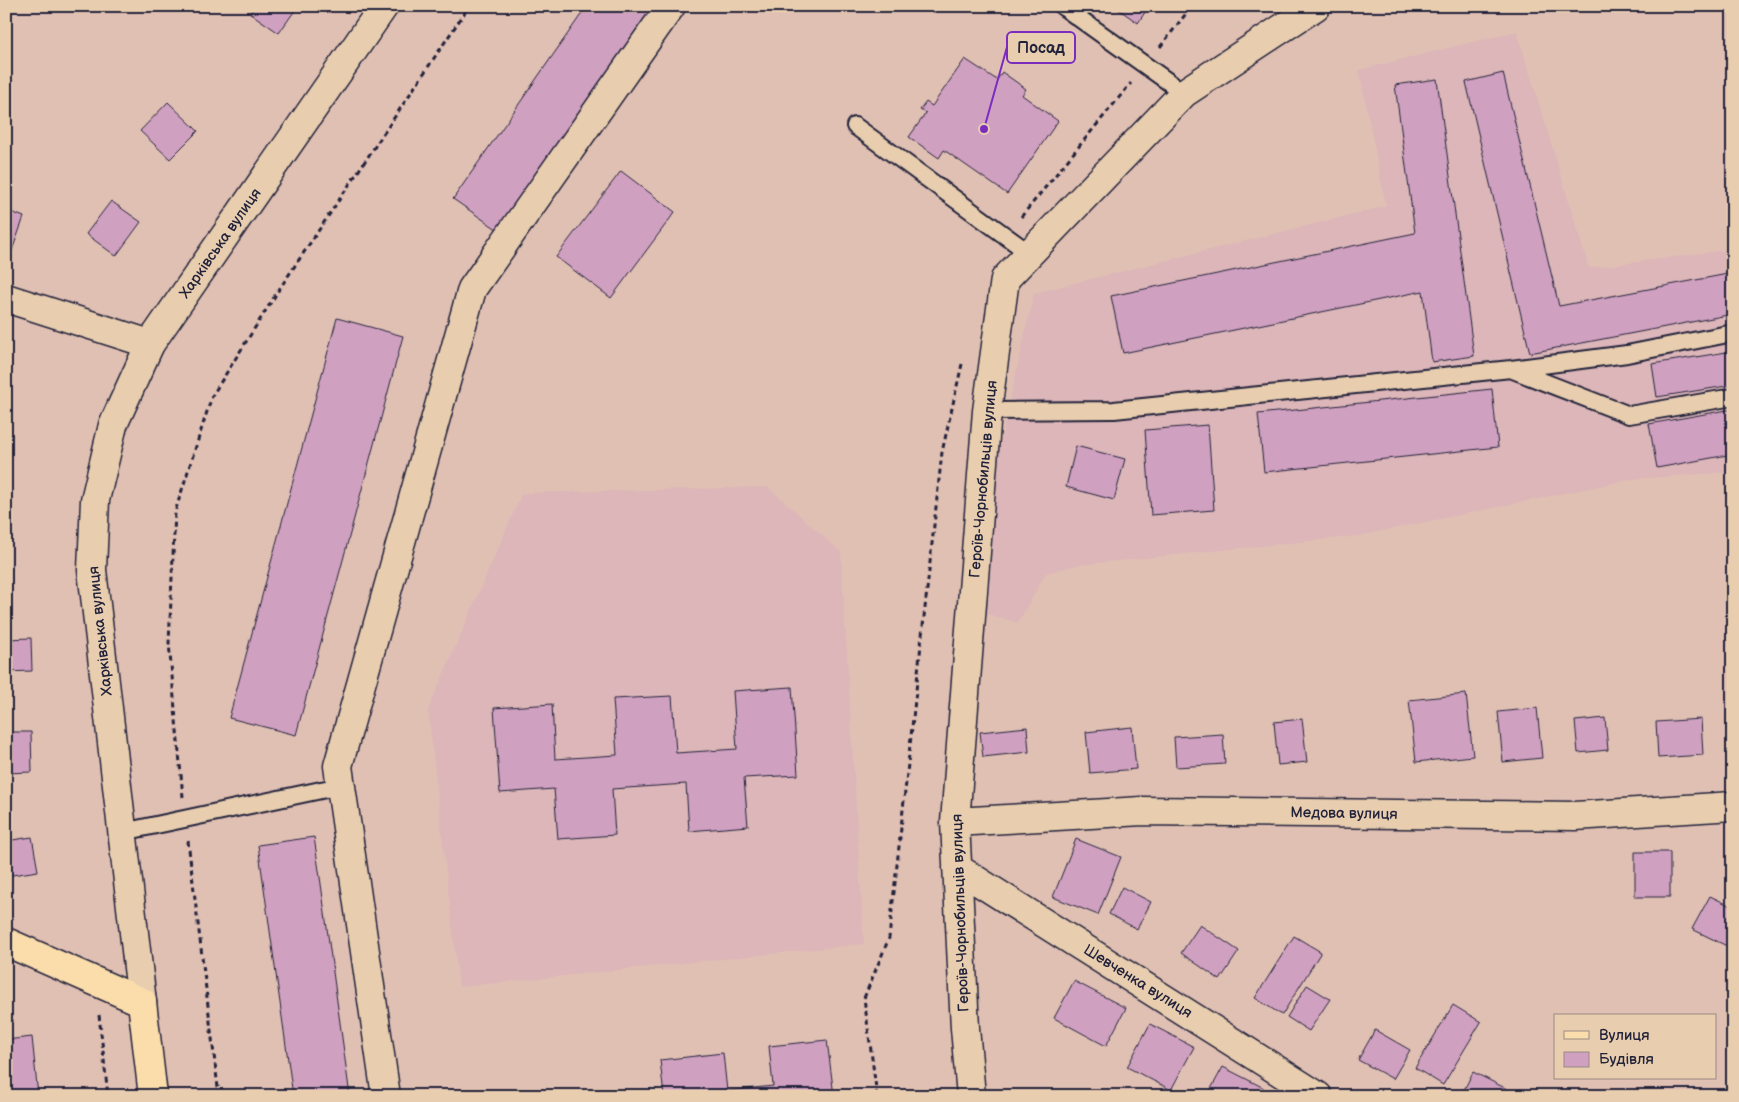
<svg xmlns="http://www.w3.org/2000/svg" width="1739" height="1102" font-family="'Balsamiq Sans',sans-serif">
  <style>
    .built { fill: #dcb6b8 }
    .building { fill: #d0a0c0; stroke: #22223b }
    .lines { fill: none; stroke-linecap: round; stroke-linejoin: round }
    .lane-casing { stroke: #22223b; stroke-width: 20 }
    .street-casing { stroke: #22223b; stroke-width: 31 }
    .secondary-casing { stroke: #22223b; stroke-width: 31 }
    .primary-casing { stroke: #22223b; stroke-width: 31 }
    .path { stroke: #22223b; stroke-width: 3; stroke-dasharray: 5 4; stroke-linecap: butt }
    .lane { stroke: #e8ceaf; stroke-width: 16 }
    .street { stroke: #e8ceaf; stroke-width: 28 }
    .secondary { stroke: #e8ceaf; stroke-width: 28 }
    .primary { stroke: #fbddab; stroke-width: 28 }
    .labels { text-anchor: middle; stroke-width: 4; stroke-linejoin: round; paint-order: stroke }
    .street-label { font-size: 15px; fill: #22223b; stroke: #e8ceaf }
    .leader { fill: none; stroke: #7b2cbf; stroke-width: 2 }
    .callout-dot { fill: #7b2cbf; stroke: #e8ceaf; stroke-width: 2 }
    .callout { fill: #e8ceaf; stroke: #7b2cbf; stroke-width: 2 }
    .callout-label { font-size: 16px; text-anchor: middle; font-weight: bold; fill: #22223b }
  </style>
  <rect width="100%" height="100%" fill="#e1c0b4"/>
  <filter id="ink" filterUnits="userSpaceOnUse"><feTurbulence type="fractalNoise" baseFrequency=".02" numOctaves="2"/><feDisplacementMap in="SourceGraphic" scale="10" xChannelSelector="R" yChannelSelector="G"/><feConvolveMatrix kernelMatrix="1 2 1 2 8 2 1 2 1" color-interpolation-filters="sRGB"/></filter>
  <g filter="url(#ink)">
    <path class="built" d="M 1517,31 L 1589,268 L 1733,249 L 1733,472 L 1633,479 L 1358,536 L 1078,565 L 1046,573 L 1018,623 L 963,607 L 1034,293 L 1386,206 L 1359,70 Z
      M 768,487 L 841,552 L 864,944 L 459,987 L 428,710 L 522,493 Z"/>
    <path class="building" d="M 255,6 L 298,6 L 279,33 L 250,13 Z
      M 587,6 L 653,6 L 498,230 L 453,199 Z
      M 1114,6 L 1149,6 L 1138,23 Z
      M 965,59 L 997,80 L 1002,72 L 1026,89 L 1022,95 L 1058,121 L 1007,194 L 944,150 L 939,158 L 909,137 L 926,113 L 920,110 L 926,102 L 932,106 Z
      M 1503,73 L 1559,306 L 1733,273 L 1733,314 L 1530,353 L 1466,82 Z
      M 1437,79 L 1474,356 L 1432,362 L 1423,291 L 1123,353 L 1111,296 L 1415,233 L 1395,85 Z
      M 168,102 L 198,131 L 170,159 L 140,131 Z
      M 621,171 L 675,212 L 611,298 L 556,257 Z
      M 111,201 L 141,222 L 116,256 L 86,234 Z
      M 6,210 L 24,217 L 9,259 L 6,258 Z
      M 337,318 L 403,336 L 296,735 L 229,718 Z
      M 1733,351 L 1733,385 L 1657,397 L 1652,364 Z
      M 1492,389 L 1498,447 L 1264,472 L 1258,414 Z
      M 1733,409 L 1733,454 L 1657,468 L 1649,424 Z
      M 1208,425 L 1214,510 L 1151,515 L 1145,430 Z
      M 1076,446 L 1125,459 L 1114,500 L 1066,487 Z
      M 31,638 L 32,671 L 6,672 L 6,639 Z
      M 792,687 L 798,775 L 744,778 L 748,826 L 689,831 L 686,784 L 612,789 L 615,835 L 558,839 L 554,789 L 500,793 L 494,708 L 552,704 L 555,759 L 617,755 L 613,699 L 672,696 L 676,753 L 737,749 L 733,691 Z
      M 1466,694 L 1473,756 L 1416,762 L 1409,700 Z
      M 1537,708 L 1542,758 L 1503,762 L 1498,712 Z
      M 1605,718 L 1608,750 L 1578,753 L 1575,721 Z
      M 1302,719 L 1307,762 L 1278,765 L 1274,722 Z
      M 1701,719 L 1703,755 L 1658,758 L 1656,722 Z
      M 1027,727 L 1029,752 L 983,757 L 980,732 Z
      M 1132,727 L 1136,769 L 1090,773 L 1086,732 Z
      M 6,732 L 31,732 L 32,772 L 6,773 Z
      M 1223,734 L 1225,764 L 1176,767 L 1174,737 Z
      M 32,837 L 38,871 L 6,876 L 6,841 Z
      M 314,837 L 321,884 L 350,1096 L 293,1096 L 258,845 Z
      M 1076,839 L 1121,857 L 1098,915 L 1053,897 Z
      M 1635,852 L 1670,852 L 1670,897 L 1635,897 Z
      M 1122,887 L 1151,902 L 1137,929 L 1109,914 Z
      M 1710,896 L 1733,907 L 1733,949 L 1692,929 Z
      M 1200,925 L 1239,951 L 1220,980 L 1181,953 Z
      M 1294,936 L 1321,952 L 1282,1015 L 1255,998 Z
      M 1074,981 L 1126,1008 L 1106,1046 L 1054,1018 Z
      M 1307,985 L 1330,999 L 1309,1031 L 1287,1017 Z
      M 1453,1005 L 1481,1022 L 1443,1085 L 1415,1068 Z
      M 1150,1024 L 1194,1047 L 1171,1090 L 1127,1067 Z
      M 1375,1030 L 1410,1050 L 1393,1079 L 1358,1060 Z
      M 32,1037 L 38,1096 L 6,1096 L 6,1040 Z
      M 827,1040 L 834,1096 L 664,1096 L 660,1060 L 723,1053 L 727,1091 L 773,1086 L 769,1046 Z
      M 1223,1067 L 1264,1088 L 1260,1096 L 1207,1096 Z
      M 1473,1072 L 1521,1096 L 1461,1096 Z"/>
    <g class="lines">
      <g class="lane-casing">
        <path id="lane" d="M 1062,6 L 1184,93
          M 855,126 L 1029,253
          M 1513,370 L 1629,415 L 1733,397
          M 987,411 L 1114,410 L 1511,369 L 1627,354 L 1733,333
          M 123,832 L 340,786"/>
      </g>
      <g class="street-casing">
        <path id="street" d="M 6,298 L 150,344
          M 955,822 L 1142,811 L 1575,816 L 1733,806
          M 957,868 L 1318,1096
          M 386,1096 L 338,766 L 472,289 L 671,6
          M 971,1096 L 965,1028 L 955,822 L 987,411 L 1005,279 L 1184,93 L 1316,6"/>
      </g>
      <g class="secondary-casing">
        <path id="secondary" d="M 142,1002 L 92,570 L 95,500 L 113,425 L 150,344 L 384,6"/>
      </g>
      <g class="primary-casing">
        <path id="primary" d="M 6,942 L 142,1002 L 153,1096"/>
      </g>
      <path class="path" d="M 1160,47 L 1192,6
        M 1021,217 L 1131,83
        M 183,797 L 169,643 L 175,512 L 212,396 L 278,291 L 469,6
        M 188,841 L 219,1096
        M 99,1015 L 108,1096
        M 877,1096 L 864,998 L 889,938 L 942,452 L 962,364"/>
      <use href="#lane" class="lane"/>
      <use href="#street" class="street"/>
      <use href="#secondary" class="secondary"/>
      <use href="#primary" class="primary"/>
    </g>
  </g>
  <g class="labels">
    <g class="street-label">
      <text transform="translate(220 243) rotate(-55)" y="5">Харківська вулиця</text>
      <text transform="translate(983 479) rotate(-85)" y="5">Героїв-Чорнобильців вулиця</text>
      <text transform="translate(100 631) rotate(-96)" y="5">Харківська вулиця</text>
      <text transform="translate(1344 813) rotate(1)" y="5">Медова вулиця</text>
      <text transform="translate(960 913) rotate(-92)" y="5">Героїв-Чорнобильців вулиця</text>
      <text transform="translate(1138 981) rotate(32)" y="5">Шевченка вулиця</text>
    </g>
  </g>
  <path class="leader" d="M984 129L1007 47"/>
  <circle class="callout-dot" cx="984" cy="129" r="5"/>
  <rect class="callout" x="1007" y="32" width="68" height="31" rx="5"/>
  <g class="callout-label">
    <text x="1041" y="53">Посад</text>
  </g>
  <rect width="1739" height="1102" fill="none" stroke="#e8ceaf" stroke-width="25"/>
  <rect x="12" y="12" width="1714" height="1077" fill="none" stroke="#22223b" stroke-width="2" filter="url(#ink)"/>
  <rect x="1554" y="1014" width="162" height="65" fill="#e8ceaf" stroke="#998981"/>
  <rect x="1564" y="1031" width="25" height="8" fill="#fbddab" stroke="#998981"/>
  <text x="1599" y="1040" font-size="15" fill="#22223b">Вулиця</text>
  <rect x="1564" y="1052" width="25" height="15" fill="#d0a0c0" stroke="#998981"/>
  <text x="1599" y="1064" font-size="15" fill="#22223b">Будівля</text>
</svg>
